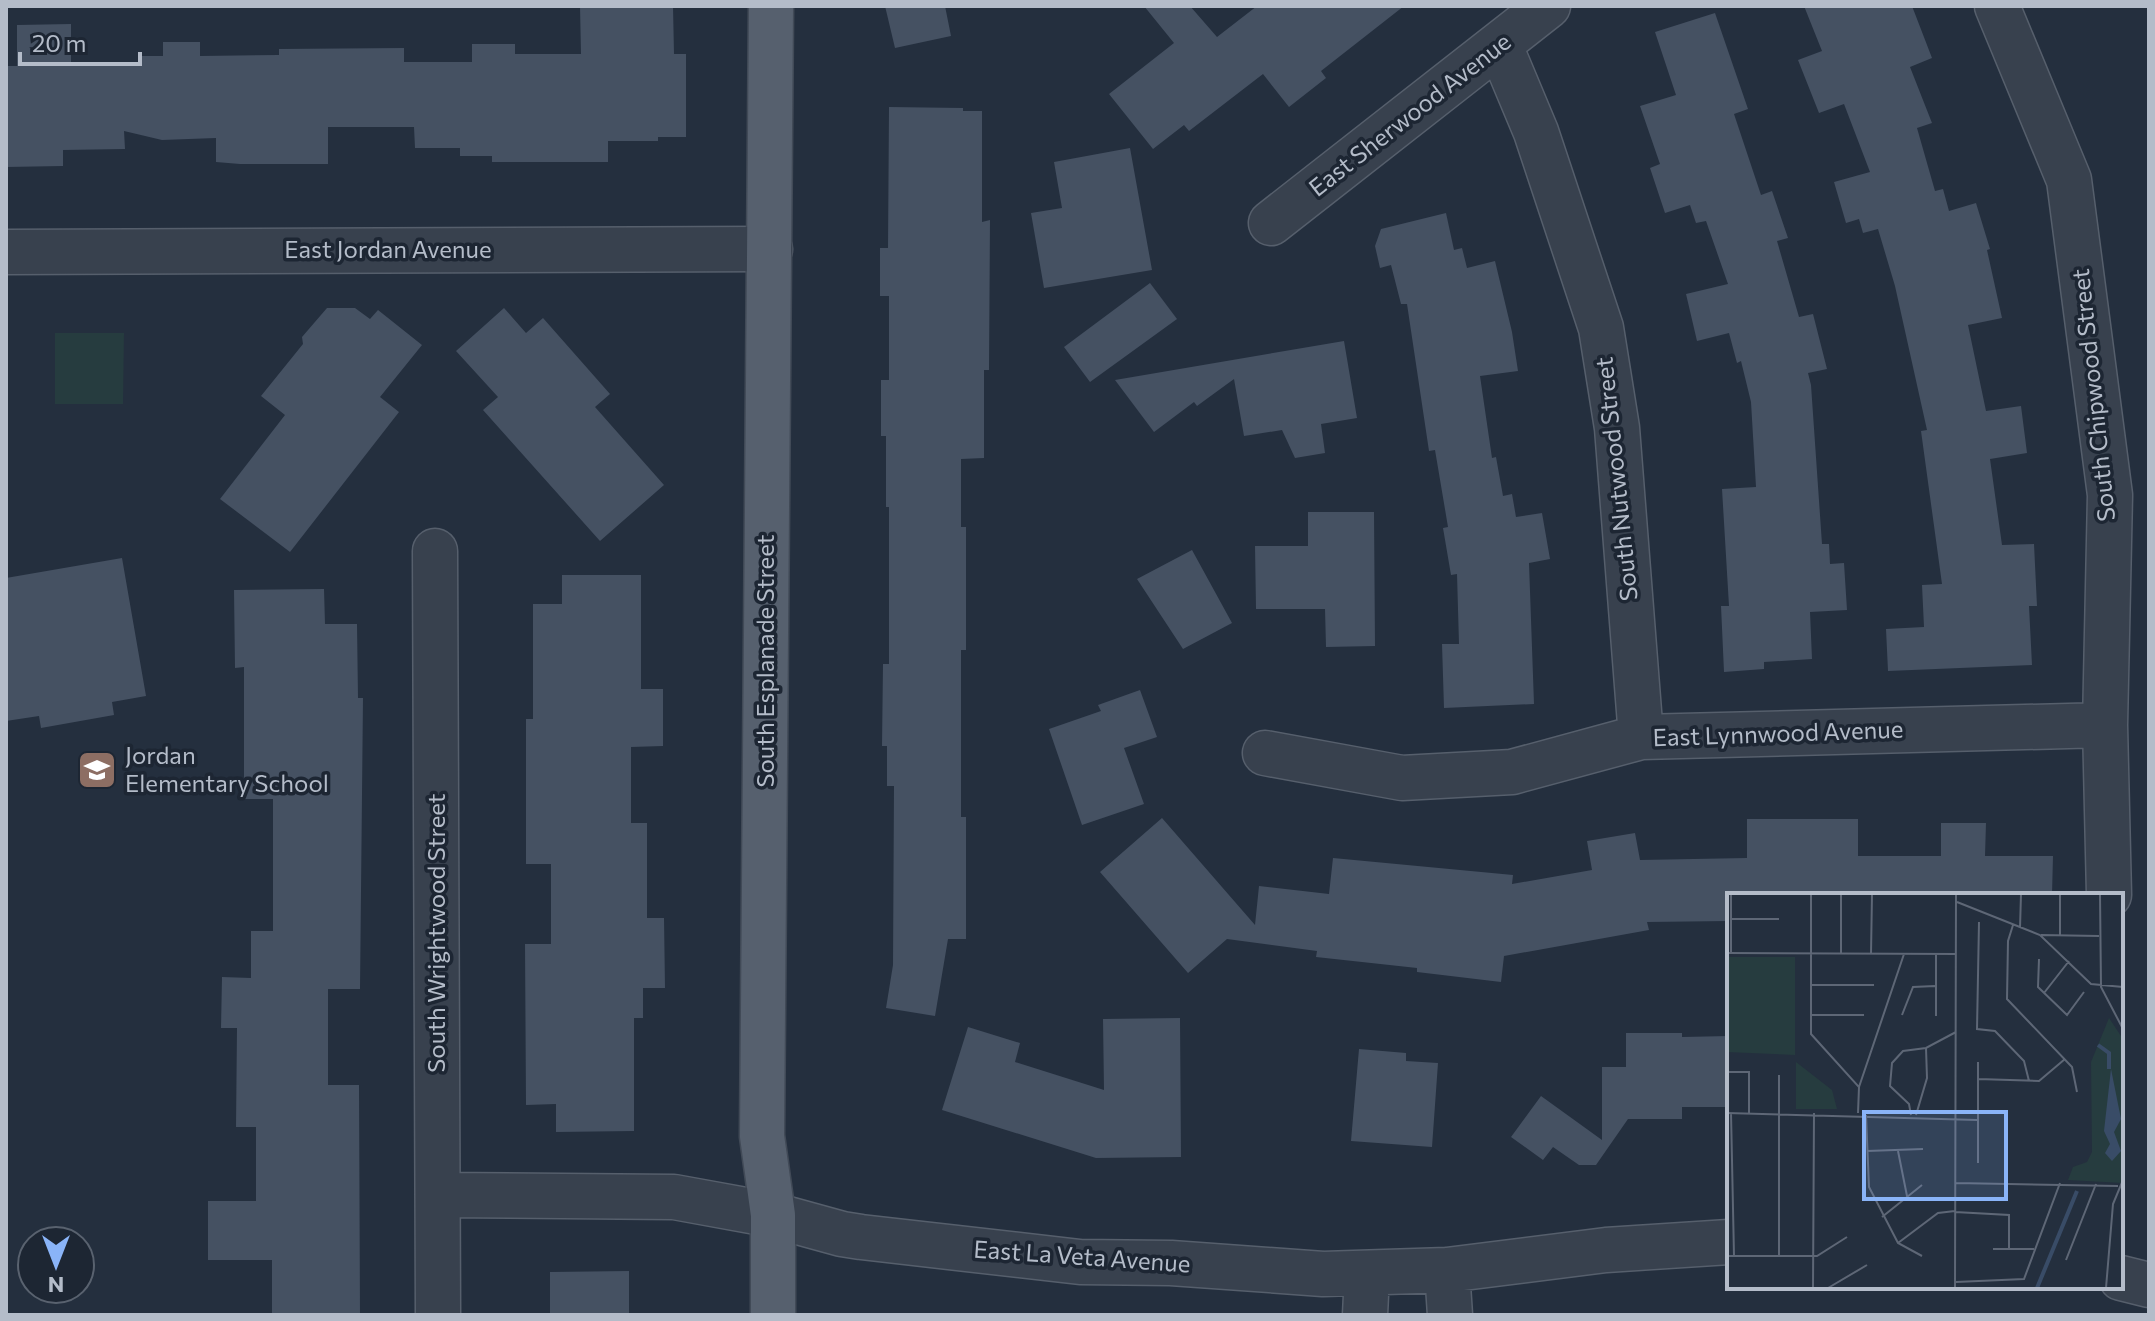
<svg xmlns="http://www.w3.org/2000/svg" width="2155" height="1321" font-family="Commissioner,sans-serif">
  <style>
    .green { fill: #263c3f }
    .building { fill: #455162 }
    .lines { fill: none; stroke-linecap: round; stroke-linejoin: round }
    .minor-casing { stroke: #565f6c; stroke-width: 47 }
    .major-casing { stroke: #414a57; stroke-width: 47 }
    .minor { stroke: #38414e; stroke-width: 44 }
    .major { stroke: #56606e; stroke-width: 44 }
    .labels { text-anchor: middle; stroke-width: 7; stroke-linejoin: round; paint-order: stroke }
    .street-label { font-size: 24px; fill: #b4bcc9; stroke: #1d2633 }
    .poi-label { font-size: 24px; fill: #b4bcc9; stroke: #1d2633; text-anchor: start }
    .inset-river { fill: none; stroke: #394c67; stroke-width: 4 }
    .inset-road { fill: none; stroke: #5e6776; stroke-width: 2 }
    .view { fill: #8ab4f8; fill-opacity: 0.15; stroke: #8ab4f8; stroke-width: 4 }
    .inset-edge { fill: none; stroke: #b4bcc9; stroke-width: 4 }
  </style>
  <rect width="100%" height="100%" fill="#242f3e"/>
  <path class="green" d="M 55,333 L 124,333 L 123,404 L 55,404 Z"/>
  <path class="building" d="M 580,6 L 673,6 L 674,54 L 686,54 L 686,137 L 658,137 L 658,141 L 608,141 L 608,162 L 492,162 L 492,156 L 460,156 L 460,148 L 415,148 L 414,127 L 328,127 L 328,164 L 240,164 L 216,162 L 216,138 L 162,140 L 124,131 L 125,149 L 63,150 L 63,166 L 6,167 L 6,66 L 17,66 L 17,25 L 71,24 L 71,65 L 140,65 L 140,56 L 163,56 L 163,42 L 200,42 L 200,56 L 279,55 L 279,49 L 404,48 L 404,62 L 472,62 L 472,44 L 515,44 L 515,54 L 581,54 Z
    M 885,6 L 945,6 L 951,36 L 895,48 Z
    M 1144,6 L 1190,6 L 1217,37 L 1257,6 L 1404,6 L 1321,71 L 1326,78 L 1289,107 L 1263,74 L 1189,131 L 1184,125 L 1153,149 L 1109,94 L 1174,43 Z
    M 1804,6 L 1912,6 L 1932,58 L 1910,67 L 1932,123 L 1917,128 L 1935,191 L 1943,189 L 1949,211 L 1976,203 L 1990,249 L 1987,250 L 2002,318 L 1968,325 L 1986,411 L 2021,406 L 2027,453 L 1990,459 L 2002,545 L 2034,544 L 2037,606 L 2029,606 L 2032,665 L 1888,671 L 1886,629 L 1924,627 L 1922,585 L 1942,584 L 1921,431 L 1927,430 L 1895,286 L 1878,229 L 1863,233 L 1859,219 L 1846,223 L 1834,182 L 1870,172 L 1844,104 L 1819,113 L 1798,60 L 1822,51 Z
    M 1715,13 L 1748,109 L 1734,114 L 1761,195 L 1772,191 L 1788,238 L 1777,241 L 1799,317 L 1813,314 L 1827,369 L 1808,373 L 1811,385 L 1822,544 L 1829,544 L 1830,564 L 1844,563 L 1847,610 L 1810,612 L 1812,659 L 1764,662 L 1764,669 L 1724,672 L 1721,606 L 1729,606 L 1722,489 L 1756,487 L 1751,402 L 1741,361 L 1737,363 L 1729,333 L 1697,341 L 1686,294 L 1728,284 L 1706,221 L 1696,223 L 1690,205 L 1665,213 L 1650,168 L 1660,164 L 1640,106 L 1676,95 L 1655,32 Z
    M 889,107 L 963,108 L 963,111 L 982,111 L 982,222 L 990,220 L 989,370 L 984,370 L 984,458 L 961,459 L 961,527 L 966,527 L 966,650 L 961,650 L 961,817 L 966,817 L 966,939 L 948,939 L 935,1016 L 886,1008 L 893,965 L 894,786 L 887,786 L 887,746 L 882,746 L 883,664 L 889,664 L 889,507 L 886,507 L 886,436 L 881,436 L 881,380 L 889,380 L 889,296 L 880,296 L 880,248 L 888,248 Z
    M 1130,148 L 1152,270 L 1044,288 L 1031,213 L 1062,208 L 1054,162 Z
    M 1446,213 L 1454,250 L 1462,248 L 1467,268 L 1495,261 L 1512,332 L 1518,371 L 1480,376 L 1492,458 L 1496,457 L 1503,496 L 1512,494 L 1516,517 L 1542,513 L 1550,559 L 1529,563 L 1534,704 L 1444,708 L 1442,644 L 1459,644 L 1457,574 L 1451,575 L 1443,528 L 1448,527 L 1435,450 L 1429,451 L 1407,304 L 1401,304 L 1391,265 L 1380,268 L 1375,246 L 1381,229 Z
    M 1150,283 L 1177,319 L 1090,382 L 1064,347 Z
    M 327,308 L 355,308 L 370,319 L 378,310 L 422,345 L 380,397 L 399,412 L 290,552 L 220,499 L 285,415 L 261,396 L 303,344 L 302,337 Z
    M 504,308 L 526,333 L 543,318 L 610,394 L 595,407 L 664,485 L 600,541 L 483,410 L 498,397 L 456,351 Z
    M 1344,341 L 1357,418 L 1321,424 L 1325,453 L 1295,458 L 1282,430 L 1244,436 L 1234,379 L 1197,406 L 1194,402 L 1154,432 L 1115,380 Z
    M 1308,512 L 1374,512 L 1375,646 L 1326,647 L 1325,609 L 1256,609 L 1255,546 L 1308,546 Z
    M 1192,550 L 1232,623 L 1183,649 L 1137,579 Z
    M 122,558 L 146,696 L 112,702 L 114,715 L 41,728 L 39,716 L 6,721 L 6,578 Z
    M 562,575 L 641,575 L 641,689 L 663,689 L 663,746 L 631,747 L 631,823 L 647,823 L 647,918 L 664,918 L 665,988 L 643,988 L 643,1018 L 634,1018 L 634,1131 L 556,1132 L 556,1104 L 526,1105 L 525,944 L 551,944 L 551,864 L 526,864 L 526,719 L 533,719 L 533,604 L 562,604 Z
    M 324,589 L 325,624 L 357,624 L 358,698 L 363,698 L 360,989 L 328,989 L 328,1085 L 359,1085 L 360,1315 L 272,1315 L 272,1260 L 208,1260 L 208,1201 L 256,1201 L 256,1127 L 236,1127 L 237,1028 L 221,1028 L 222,977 L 251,978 L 251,931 L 273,931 L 273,799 L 244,799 L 244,667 L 235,668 L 234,590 Z
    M 1140,690 L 1157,737 L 1124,748 L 1144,804 L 1082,825 L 1049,729 L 1101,711 L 1098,705 Z
    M 1162,818 L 1255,925 L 1259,886 L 1329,894 L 1333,858 L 1513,875 L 1512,884 L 1592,870 L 1587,841 L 1635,833 L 1640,860 L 1747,858 L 1747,819 L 1858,819 L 1858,856 L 1941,856 L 1941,823 L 1986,823 L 1985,856 L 2053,856 L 2052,895 L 1729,895 L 1729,921 L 1647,922 L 1649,930 L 1504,956 L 1501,982 L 1417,972 L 1417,968 L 1316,957 L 1317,951 L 1227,939 L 1188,973 L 1100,872 Z
    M 1180,1018 L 1181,1157 L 1096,1158 L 942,1110 L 968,1027 L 1020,1043 L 1015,1062 L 1104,1090 L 1103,1019 Z
    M 1626,1033 L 1682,1033 L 1682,1037 L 1729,1036 L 1729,1107 L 1682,1107 L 1682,1119 L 1628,1119 L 1596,1165 L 1579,1165 L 1553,1147 L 1543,1160 L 1511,1137 L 1541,1096 L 1602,1140 L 1602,1067 L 1626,1067 Z
    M 1359,1049 L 1406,1053 L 1406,1061 L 1438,1063 L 1432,1147 L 1351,1141 Z
    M 629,1271 L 629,1315 L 550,1315 L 550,1272 Z"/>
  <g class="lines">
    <g class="minor-casing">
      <path id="minor" d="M 1997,6 L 2069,180 L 2110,495 L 2105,725 L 2109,895
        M 1500,46 L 1536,132 L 1601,328 L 1617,428 L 1641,737
        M 1271,223 L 1548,6
        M 6,252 L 770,249
        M 435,551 L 438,1315
        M 1265,753 L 1402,778 L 1512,772 L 1641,737 L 2105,725
        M 439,1195 L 674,1197 L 773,1215 L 842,1234 L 861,1237 L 1080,1262 L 1171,1263 L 1323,1274 L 1447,1270 L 1606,1250 L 1729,1242
        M 1447,1270 L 1450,1315
        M 2121,1278 L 2149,1285
        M 1365,1315 L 1367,1274"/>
    </g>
    <g class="major-casing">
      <path id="major" d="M 771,6 L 762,1136 L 773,1215 L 773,1315"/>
    </g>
    <use href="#minor" class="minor"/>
    <use href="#major" class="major"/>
  </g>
  <defs>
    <g id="school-square" transform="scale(2)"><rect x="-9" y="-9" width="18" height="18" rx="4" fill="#8d6e63" stroke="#1d2633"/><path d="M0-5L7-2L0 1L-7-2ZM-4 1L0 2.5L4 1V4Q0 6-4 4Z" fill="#fff"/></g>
  </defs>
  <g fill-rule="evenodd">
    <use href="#school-square" x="97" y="770"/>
  </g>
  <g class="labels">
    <g class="street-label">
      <text transform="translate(1410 115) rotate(-38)" y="8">East Sherwood Avenue</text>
      <text x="388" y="258">East Jordan Avenue</text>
      <text transform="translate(2094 395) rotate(-96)" y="8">South Chipwood Street</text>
      <text transform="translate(1617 479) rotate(-96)" y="8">South Nutwood Street</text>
      <text transform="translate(766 661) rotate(-90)" y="8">South Esplanade Street</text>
      <text transform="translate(1778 734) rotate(-2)" y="8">East Lynnwood Avenue</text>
      <text transform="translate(437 933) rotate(-90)" y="8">South Wrightwood Street</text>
      <text transform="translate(1082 1257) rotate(4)" y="8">East La Veta Avenue</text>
    </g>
    <g class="poi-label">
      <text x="125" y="764">Jordan<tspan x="125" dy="28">Elementary School</tspan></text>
    </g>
  </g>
  <g transform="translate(1727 893)">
    <rect width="396" height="396" fill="#242f3e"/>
    <path d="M 0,64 L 68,64 L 68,162 L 0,159 ZM 382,125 L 396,146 L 396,290 L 341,287 L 346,274 L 360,269 L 365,259 L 364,169 ZM 69,169 L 105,197 L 110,216 L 69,216 Z" fill="#263c3f"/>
    <path d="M 384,176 L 394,226 L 387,239 L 394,258 L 385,268 L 378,260 L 383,251 L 377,238 Z" fill="#394c67"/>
    <path class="inset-river" d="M 371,152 L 382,160 L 382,176M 310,395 L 350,298"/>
    <path class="inset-road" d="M 4,1 L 4,60M 84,1 L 84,141 L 132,194 L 131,220M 114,1 L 114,60M 373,1 L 374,94 L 396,136M 230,9 L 313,42 L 364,91 L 396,94M 4,26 L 52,26M 252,29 L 250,136 L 268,138 L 297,168 L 302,188M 286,32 L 281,48 L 280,106 L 345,174 L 350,199M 293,35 L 294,1M 314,42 L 372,43M 333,43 L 333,1M 0,60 L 229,61M 144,61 L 145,1M 312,66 L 311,94 L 340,122 L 357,99M 84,92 L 147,92M 317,100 L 342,68M 84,122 L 137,122M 175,122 L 186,94 L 208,93M 209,123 L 209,61M 0,179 L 22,179 L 22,220M 52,182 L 52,363M 251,186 L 312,188 L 338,166M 132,194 L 177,61M 0,220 L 250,227M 4,220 L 7,363M 139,222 L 142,294 L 171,350 L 195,363M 184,222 L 182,211 L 163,193 L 165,170 L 176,158 L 199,155 L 229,139M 189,222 L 200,185 L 199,155M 140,258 L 196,256M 171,258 L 180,303M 251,270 L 251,169M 229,290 L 391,293M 228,319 L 282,322 L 282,356M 155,324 L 195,292M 171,350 L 211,320 L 228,318M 266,356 L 307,356M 0,363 L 90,363 L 120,344M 339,367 L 369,291M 229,389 L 297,386 L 333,290M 86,395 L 87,220M 101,395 L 140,372M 198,395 L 228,395M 228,395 L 229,1M 379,395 L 386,311 L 396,287"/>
    <path class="view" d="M 137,219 L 279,219 L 279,306 L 137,306 Z"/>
    <rect width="396" height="396" class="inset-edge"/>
  </g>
  <rect width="2155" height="1321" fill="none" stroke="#b4bcc9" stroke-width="16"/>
  <g transform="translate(56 1265) rotate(180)"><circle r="38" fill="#1d2633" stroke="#59626f" stroke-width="2"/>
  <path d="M0-6L14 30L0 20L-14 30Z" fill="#8ab4f8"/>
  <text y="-12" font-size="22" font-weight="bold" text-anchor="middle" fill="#b4bcc9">N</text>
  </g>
  <path d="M20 52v12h120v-12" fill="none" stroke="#b4bcc9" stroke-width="4"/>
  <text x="32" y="52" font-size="24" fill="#b4bcc9" stroke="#1d2633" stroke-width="6" paint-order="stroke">20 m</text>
</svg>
